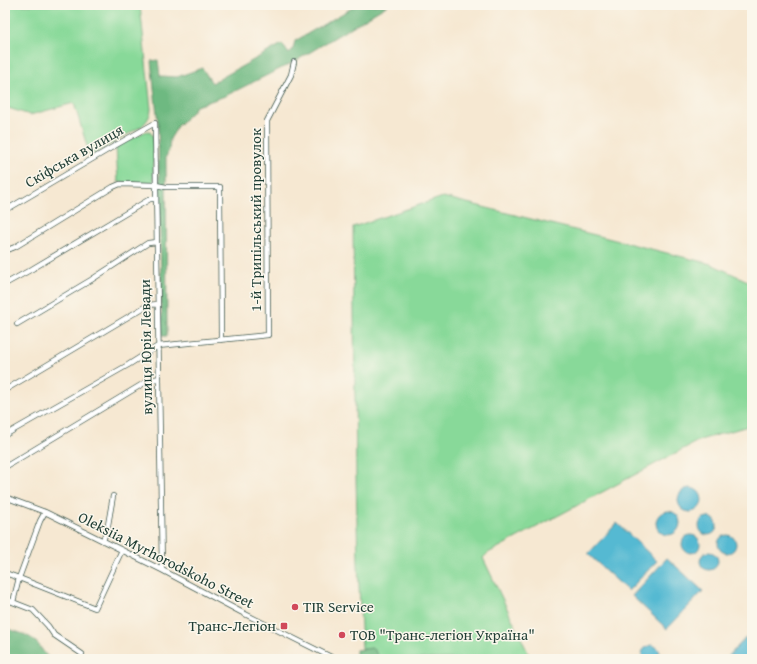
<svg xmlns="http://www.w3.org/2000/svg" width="757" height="664" font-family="'Gentium Book Plus',serif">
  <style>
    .green { fill: #88d999; stroke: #548b66 }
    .forest { fill: #6eb981; stroke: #467b5a }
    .water { fill: #54b9d2; stroke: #3a7b83 }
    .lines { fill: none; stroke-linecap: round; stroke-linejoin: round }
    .street-casing { stroke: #3f574c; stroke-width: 6 }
    .street { stroke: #fff; stroke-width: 4.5 }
    .poi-dot { fill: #d1495b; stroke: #fbf7ec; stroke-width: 1.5 }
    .labels { text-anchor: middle; stroke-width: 3; stroke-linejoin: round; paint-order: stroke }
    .street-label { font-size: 15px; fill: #1f3d34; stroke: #fbf7ec }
    .poi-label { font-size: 15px; fill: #1f3d34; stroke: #fbf7ec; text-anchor: start }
  </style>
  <rect width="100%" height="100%" fill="#fbf7ec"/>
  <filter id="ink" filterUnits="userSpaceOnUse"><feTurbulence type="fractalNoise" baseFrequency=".025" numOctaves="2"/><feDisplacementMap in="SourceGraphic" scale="8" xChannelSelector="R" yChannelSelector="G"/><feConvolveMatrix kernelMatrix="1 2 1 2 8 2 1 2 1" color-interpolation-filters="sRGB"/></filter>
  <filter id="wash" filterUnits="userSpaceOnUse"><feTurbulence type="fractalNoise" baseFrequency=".012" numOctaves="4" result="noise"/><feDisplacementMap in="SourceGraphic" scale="16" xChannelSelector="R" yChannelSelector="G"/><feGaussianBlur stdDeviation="0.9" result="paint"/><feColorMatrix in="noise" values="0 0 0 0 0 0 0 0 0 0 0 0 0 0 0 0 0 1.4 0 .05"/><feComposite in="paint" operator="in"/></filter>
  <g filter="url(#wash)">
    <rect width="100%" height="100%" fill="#f6e8d2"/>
    <path class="green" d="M 5,5 L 140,5 L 151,109 C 150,117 147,121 142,126 L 90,156 L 74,103 L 30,115 L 5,107 Z
      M 147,131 L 150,132 L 153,136 L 154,183 L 118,182 L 116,147 L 144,132 Z
      M 443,197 L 711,264 L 752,283 L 752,427 L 748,426 L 700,440 L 488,553 L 483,558 L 531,659 L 380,659 L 373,648 L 362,649 L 358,565 L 356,476 L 353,227 Z"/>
    <path class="forest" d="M 357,5 L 388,5 L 294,62 L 225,96 L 196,106 L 192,112 L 178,126 L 170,139 L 169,149 L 166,157 L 167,336 L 162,336 L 158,123 L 151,61 L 158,60 L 160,76 L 177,77 L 202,68 L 212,83 L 282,44 L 289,54 L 293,49 L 295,41 Z
      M 5,628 C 14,631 30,635 36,642 C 42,648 44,655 51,659 L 5,658 Z
      M 373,648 L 380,659 L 356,659 L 356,650 Z"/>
    <path class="water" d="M678 500a12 12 0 1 1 24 0a12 12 0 1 1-24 0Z
      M656 523a12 12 0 1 1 24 0a12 12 0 1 1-24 0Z
      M699 526a9 9 0 1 1 18 0a9 9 0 1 1-18 0Z
      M 617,523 L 657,561 L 628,591 L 588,554 Z
      M682 544a9 9 0 1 1 18 0a9 9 0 1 1-18 0Z
      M718 544a9 9 0 1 1 18 0a9 9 0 1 1-18 0Z
      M700 561a9 9 0 1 1 18 0a9 9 0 1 1-18 0Z
      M 667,558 L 703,591 L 667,629 L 632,596 Z
      M 750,633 L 752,634 L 752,659 L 726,659 Z
      M 651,645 C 658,646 662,652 659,659 L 643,659 C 640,652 644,647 651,645 Z"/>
  </g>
  <g filter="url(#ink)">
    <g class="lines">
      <g class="street-casing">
        <path id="street" d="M 5,209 L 11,207 L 116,145 L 155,123 L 162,570
          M 5,251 L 15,247 L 113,187 L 120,184 L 156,185 L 166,187 L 220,187 L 221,340
          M 5,284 L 32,269 L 150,199 L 156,199
          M 17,324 L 91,280 L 148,243 L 157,242
          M 5,390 L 148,305 L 158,304
          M 5,435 L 128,365 L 158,346 L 268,335 L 267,121 L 291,75 L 294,62
          M 5,467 L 146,382 L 159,378
          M 5,497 L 45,512 L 162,570 L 241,612 L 335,659
          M 103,541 L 108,525 L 113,496
          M 5,573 L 19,578 L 95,608 L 122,550
          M 5,599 L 33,610 L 48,626 L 54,635 L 82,654
          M 13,602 L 19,578 L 40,521 L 45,512"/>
      </g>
      <use href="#street" class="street"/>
    </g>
  </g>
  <g class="poi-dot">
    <circle cx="295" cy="607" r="4"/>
    <rect x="280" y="622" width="8" height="8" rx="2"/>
    <circle cx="342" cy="635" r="4"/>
  </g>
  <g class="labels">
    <g class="street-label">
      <text transform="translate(74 156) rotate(-30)" y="5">Скіфська вулиця</text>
      <text transform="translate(256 220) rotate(-90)" y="5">1-й Трипільський провулок</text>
      <text transform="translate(146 347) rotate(-91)" y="5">вулиця Юрія Левади</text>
      <text transform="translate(166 560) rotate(27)" y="5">Oleksiia Myrhorodskoho Street</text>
    </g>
    <g class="poi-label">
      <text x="303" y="612">TIR Service</text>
      <text x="276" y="631" text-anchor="end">Транс-Легіон</text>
      <text x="350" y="640">ТОВ "Транс-легіон Україна"</text>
    </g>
  </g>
  <rect width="757" height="664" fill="none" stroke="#fbf7ec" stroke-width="20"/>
</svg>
